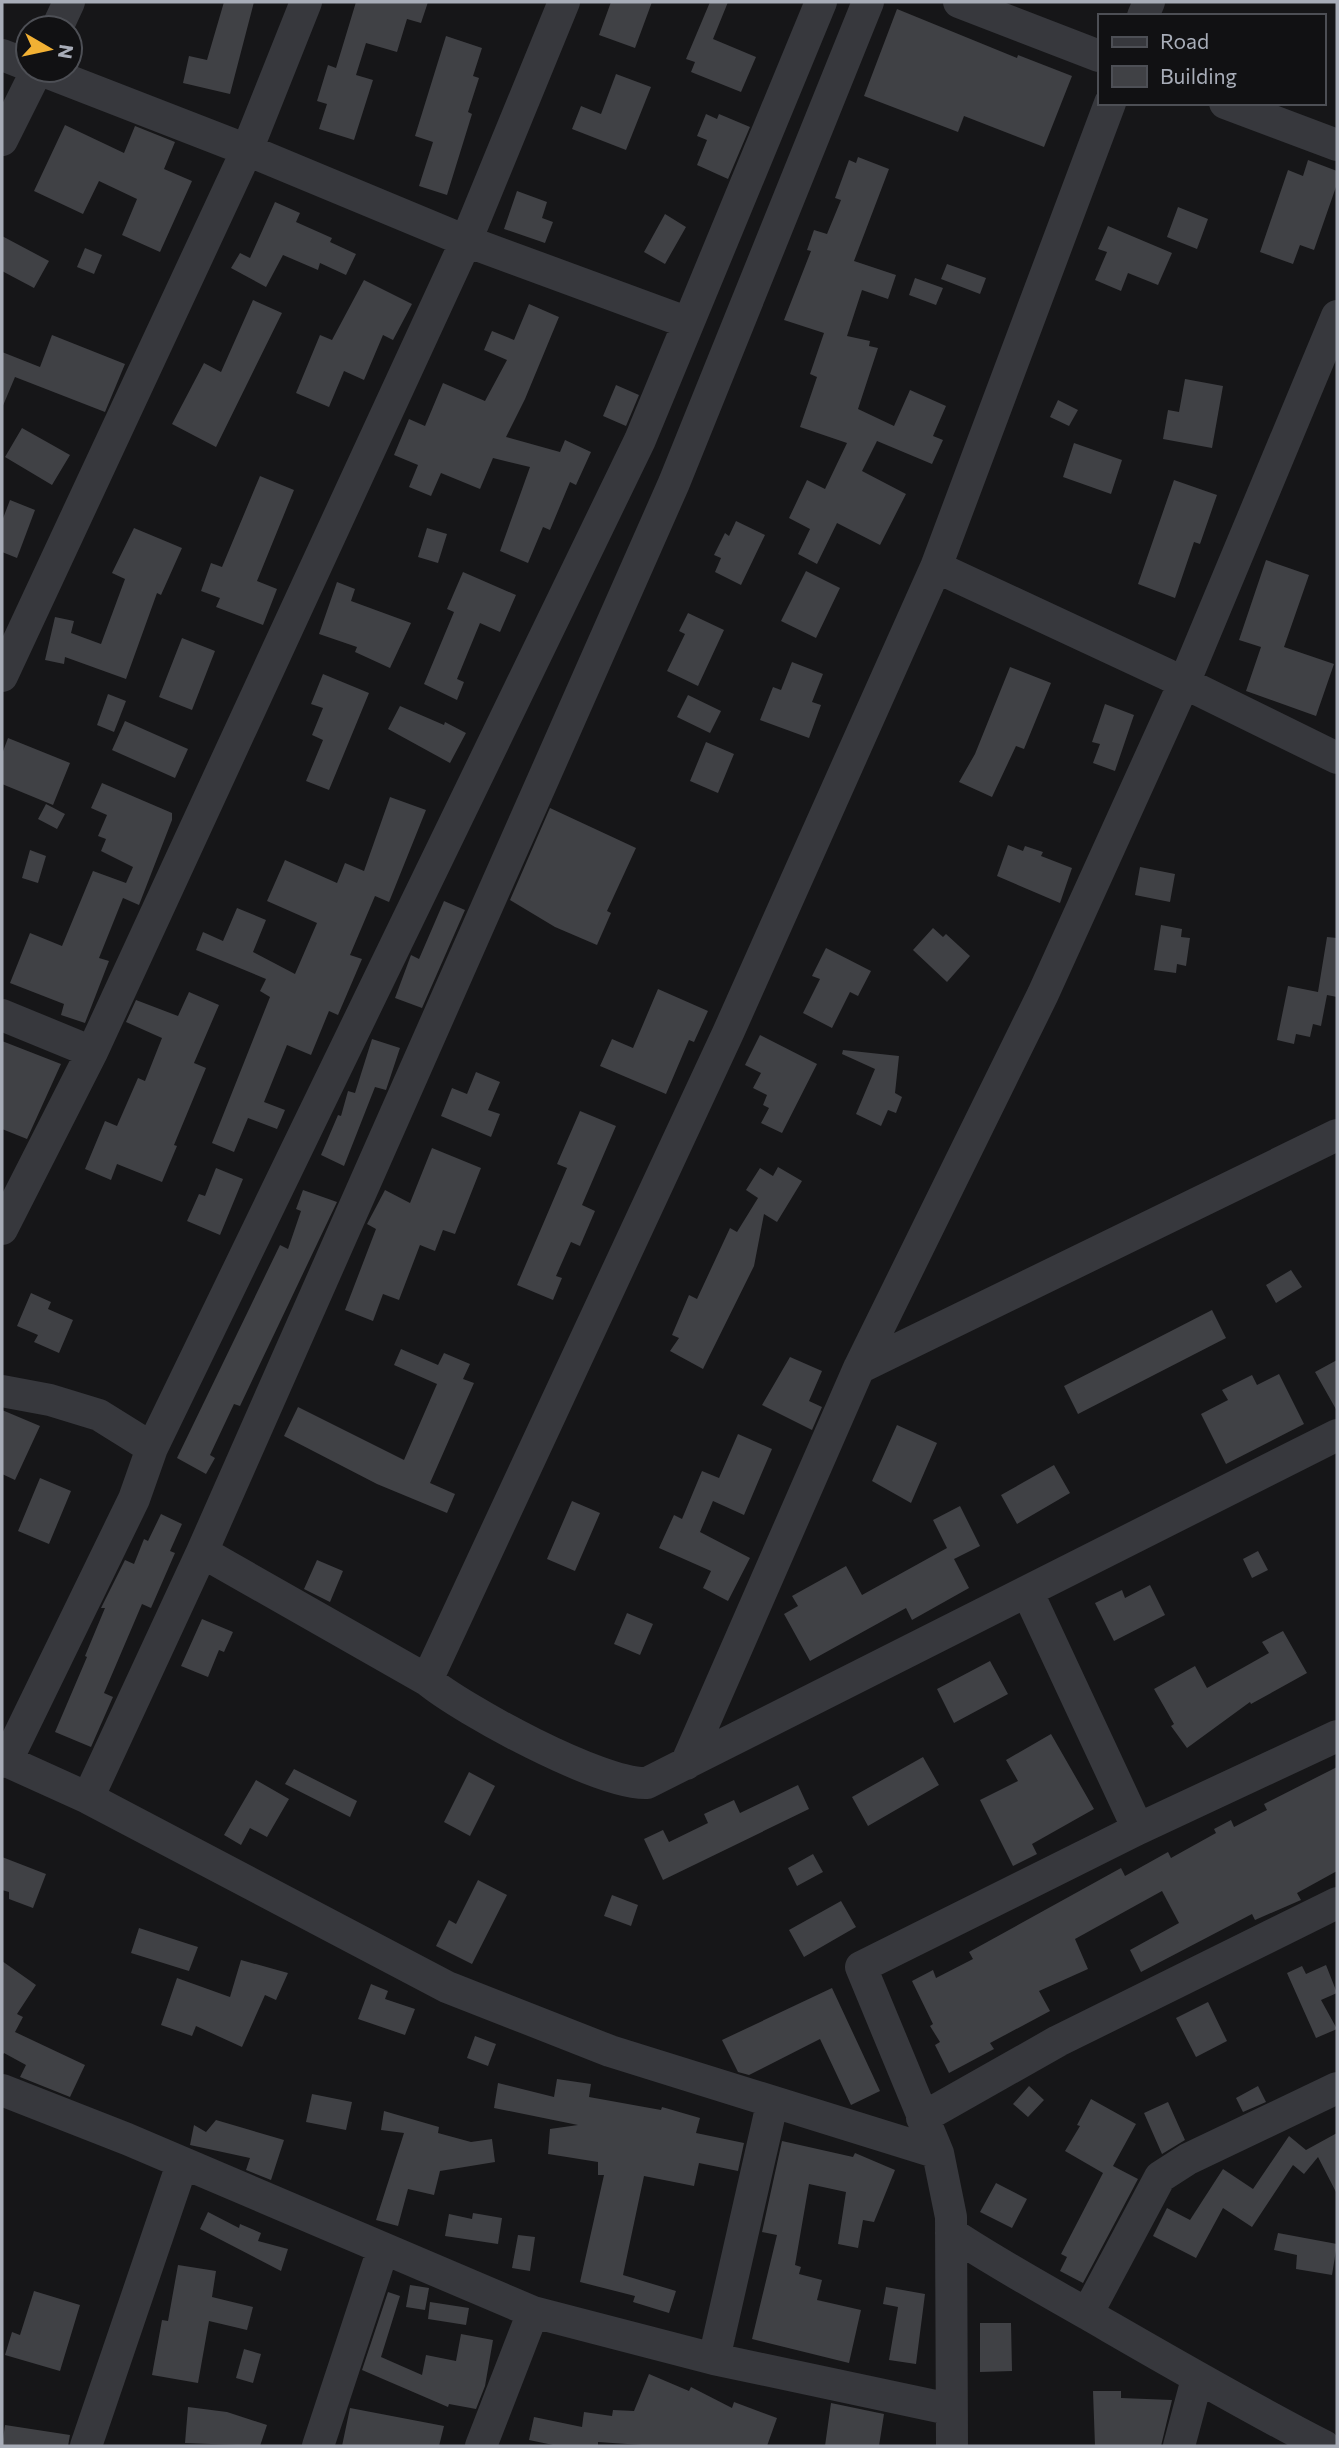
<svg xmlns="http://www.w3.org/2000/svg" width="1339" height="2448" font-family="Commissioner,sans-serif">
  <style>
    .building { fill: #404145 }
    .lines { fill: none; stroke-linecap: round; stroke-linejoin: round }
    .minor { stroke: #37383d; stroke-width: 32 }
  </style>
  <rect width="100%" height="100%" fill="#161618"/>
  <path class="building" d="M 224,2 L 254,2 L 230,94 L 183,83 L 189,56 L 207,60 Z
    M 356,2 L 428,2 L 421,23 L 407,19 L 397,52 L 366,43 L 356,75 L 373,80 L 354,140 L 319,129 L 327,104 L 317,101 L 328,65 L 336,68 Z
    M 611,2 L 652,2 L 635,48 L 599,35 Z
    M 710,2 L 728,2 L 713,39 L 756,57 L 741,92 L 691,72 L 695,62 L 686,59 Z
    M 897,9 L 1017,58 L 1018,55 L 1072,76 L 1044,147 L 964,116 L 958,132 L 864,96 Z
    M 446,36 L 482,48 L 473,76 L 479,78 L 468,112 L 472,114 L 447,195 L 419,186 L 433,142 L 415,136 Z
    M 616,74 L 651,87 L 626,150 L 572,129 L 581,106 L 601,114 Z
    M 706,114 L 717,119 L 719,114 L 750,127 L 728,179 L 697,165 L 707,140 L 697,136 Z
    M 65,125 L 124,153 L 135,126 L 175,142 L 164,169 L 192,181 L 160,252 L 122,235 L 137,199 L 99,181 L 83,214 L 34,191 Z
    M 858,157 L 889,169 L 854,261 L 896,275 L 888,299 L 862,290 L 847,336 L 870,341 L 869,346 L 878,348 L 858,409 L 894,426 L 910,390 L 946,406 L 933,436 L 943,440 L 932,464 L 877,441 L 862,471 L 906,494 L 880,545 L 837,523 L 817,564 L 798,554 L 810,529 L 789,518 L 807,480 L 825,489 L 847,443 L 800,427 L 817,377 L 810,374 L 824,333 L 784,320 L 811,251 L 807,250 L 814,230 L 827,234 L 841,200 L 835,198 L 849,160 L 856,163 Z
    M 1308,160 L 1337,171 L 1337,184 L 1314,250 L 1300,245 L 1293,264 L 1260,252 L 1288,170 L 1303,176 Z
    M 517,191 L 547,202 L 542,218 L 553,222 L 545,243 L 504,229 Z
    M 275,202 L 300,213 L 296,222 L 332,238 L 330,242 L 356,254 L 346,275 L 320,263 L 318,270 L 283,255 L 266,287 L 231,268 L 240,253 L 250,258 Z
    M 1178,207 L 1208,219 L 1197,249 L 1167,237 Z
    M 665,214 L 686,227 L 665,264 L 644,252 Z
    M 1108,226 L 1172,253 L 1158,285 L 1128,273 L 1121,291 L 1095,280 L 1107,252 L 1098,249 Z
    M 2,236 L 49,261 L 34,288 L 2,271 Z
    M 85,248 L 102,255 L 94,274 L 77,267 Z
    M 947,264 L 986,278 L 980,294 L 941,279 Z
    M 915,278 L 943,288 L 936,305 L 909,295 Z
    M 364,280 L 412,304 L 393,340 L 383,335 L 364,380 L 344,371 L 329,407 L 296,393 L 320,335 L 332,340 Z
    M 253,300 L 282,313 L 216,447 L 172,424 L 204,363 L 221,372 Z
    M 529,304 L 559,317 L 525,399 L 506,437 L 560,452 L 565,440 L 591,452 L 576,485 L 570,482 L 550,530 L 543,527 L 528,563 L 500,551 L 530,467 L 493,458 L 480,489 L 441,473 L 431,496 L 409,487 L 418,465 L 394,455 L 409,419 L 425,426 L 443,383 L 485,401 L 507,360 L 484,350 L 492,331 L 514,340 Z
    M 52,335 L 125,364 L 105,412 L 15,377 L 2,408 L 2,352 L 40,367 Z
    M 1185,379 L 1223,386 L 1212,448 L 1163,439 L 1168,410 L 1179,412 Z
    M 616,385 L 639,395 L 626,426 L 603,416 Z
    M 1058,400 L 1078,410 L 1069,426 L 1050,417 Z
    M 22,428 L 70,455 L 52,485 L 5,457 Z
    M 1074,443 L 1122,460 L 1111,494 L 1063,477 Z
    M 260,476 L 294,490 L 257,581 L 277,589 L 263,625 L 216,607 L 220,598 L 201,591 L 211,563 L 222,567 Z
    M 1174,480 L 1217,495 L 1200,544 L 1194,542 L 1175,598 L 1138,584 Z
    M 10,500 L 35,510 L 17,558 L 2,552 L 2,521 Z
    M 736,521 L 765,535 L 741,585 L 715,572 L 721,558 L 714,555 L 725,533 L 729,536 Z
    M 134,528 L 182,548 L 161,595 L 157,593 L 126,679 L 65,657 L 64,664 L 45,660 L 55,617 L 74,621 L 71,633 L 101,644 L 125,579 L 112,573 Z
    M 427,528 L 447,534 L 438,563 L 418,557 Z
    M 1266,560 L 1309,575 L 1284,647 L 1334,664 L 1316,716 L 1246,691 L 1261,647 L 1239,640 Z
    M 806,571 L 840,588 L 816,638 L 781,621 Z
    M 463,572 L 516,595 L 500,632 L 480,623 L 457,679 L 464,682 L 457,700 L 424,684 L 454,612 L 447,609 Z
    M 337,582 L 355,589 L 351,601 L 411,623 L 390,668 L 355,652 L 357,647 L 319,634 Z
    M 688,613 L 724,630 L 698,686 L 667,671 L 685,634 L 679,631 Z
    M 182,638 L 215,651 L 192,710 L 159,697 Z
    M 792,662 L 823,674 L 812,702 L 821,705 L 809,738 L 760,720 L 773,687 L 781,690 Z
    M 1010,667 L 1051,683 L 1024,749 L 1016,746 L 992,797 L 959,782 L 975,754 Z
    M 323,674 L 369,693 L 329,790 L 306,781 L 323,740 L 312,735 L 323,708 L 311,704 Z
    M 108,694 L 126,701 L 114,732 L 97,725 Z
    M 688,695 L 721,711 L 710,733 L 677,717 Z
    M 1105,704 L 1134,715 L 1115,771 L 1093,763 L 1100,744 L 1092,742 Z
    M 400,706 L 444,725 L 445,722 L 466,733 L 450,763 L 388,729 Z
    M 125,721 L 188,749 L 175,778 L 112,750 Z
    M 8,738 L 70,763 L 53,805 L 2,784 L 2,754 Z
    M 706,742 L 734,754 L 718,793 L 690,781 Z
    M 102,783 L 172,813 L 172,820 L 139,905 L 123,898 L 99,958 L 109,961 L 85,1023 L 61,1015 L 64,1004 L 10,983 L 30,933 L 62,946 L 93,871 L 126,883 L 133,867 L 101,851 L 106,839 L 98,836 L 107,815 L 91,808 Z
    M 390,797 L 426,810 L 389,902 L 375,896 L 350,955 L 362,959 L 338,1015 L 329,1011 L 311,1055 L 287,1045 L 264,1102 L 285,1110 L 277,1129 L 248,1118 L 234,1152 L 212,1143 L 270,997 L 260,991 L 266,979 L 196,950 L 203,932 L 223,941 L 237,908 L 266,920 L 253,952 L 295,974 L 317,923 L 267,901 L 285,860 L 337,883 L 345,863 L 364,871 Z
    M 46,804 L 65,814 L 57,829 L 38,819 Z
    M 550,808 L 636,848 L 607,911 L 611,913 L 597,945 L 555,927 L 510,900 Z
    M 1008,845 L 1023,851 L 1025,846 L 1043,852 L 1041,856 L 1072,868 L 1060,903 L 997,876 Z
    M 30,850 L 46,856 L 38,883 L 22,878 Z
    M 1140,867 L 1175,874 L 1170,902 L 1135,895 Z
    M 444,901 L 465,910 L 422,1008 L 395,998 L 411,955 L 419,959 Z
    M 1161,925 L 1182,929 L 1181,937 L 1190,938 L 1186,966 L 1177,964 L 1176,973 L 1154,970 Z
    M 933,928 L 943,937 L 946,934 L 970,956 L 947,982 L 913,950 Z
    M 1327,937 L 1337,938 L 1337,997 L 1327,995 L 1321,1026 L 1313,1024 L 1310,1037 L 1296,1034 L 1294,1044 L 1277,1040 L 1288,986 L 1318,992 Z
    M 826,948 L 871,971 L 858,996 L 850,992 L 832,1028 L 803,1013 L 820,979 L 812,976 Z
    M 658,989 L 708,1011 L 694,1042 L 689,1040 L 666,1094 L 600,1066 L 612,1039 L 633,1048 Z
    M 189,992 L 219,1005 L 194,1063 L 206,1068 L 174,1145 L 177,1146 L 162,1182 L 117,1164 L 111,1180 L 85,1169 L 105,1121 L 117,1126 L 138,1078 L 145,1081 L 162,1038 L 126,1022 L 136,1000 L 178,1016 Z
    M 760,1035 L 817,1064 L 782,1133 L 761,1123 L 769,1108 L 763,1105 L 767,1095 L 753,1088 L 761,1073 L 745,1065 Z
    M 372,1039 L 400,1048 L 386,1090 L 375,1087 L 344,1166 L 321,1155 L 338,1115 L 341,1116 L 348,1091 L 355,1093 Z
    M 2,1041 L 61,1064 L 27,1139 L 2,1129 Z
    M 843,1050 L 899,1056 L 895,1093 L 902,1097 L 896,1113 L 888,1110 L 881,1126 L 856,1114 L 875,1069 L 842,1054 Z
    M 476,1072 L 500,1082 L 488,1110 L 500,1114 L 491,1137 L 441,1116 L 452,1088 L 467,1094 Z
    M 580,1111 L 616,1126 L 582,1205 L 595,1211 L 580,1246 L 571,1242 L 556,1276 L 562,1278 L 553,1300 L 517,1285 L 567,1168 L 557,1164 Z
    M 432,1148 L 481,1168 L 455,1234 L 443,1230 L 435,1251 L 420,1245 L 399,1300 L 383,1294 L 373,1321 L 345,1310 L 376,1229 L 367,1224 L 385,1190 L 410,1203 Z
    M 778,1167 L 802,1181 L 777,1222 L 764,1214 L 754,1266 L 703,1369 L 670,1351 L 679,1338 L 672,1335 L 689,1295 L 697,1299 L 730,1228 L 737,1232 L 758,1198 L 746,1190 L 760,1168 L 773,1176 Z
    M 216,1168 L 243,1179 L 220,1235 L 187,1221 L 199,1194 L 205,1196 Z
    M 303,1190 L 337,1202 L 240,1406 L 234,1404 L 210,1455 L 215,1458 L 206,1474 L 177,1458 L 280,1245 L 288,1249 L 301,1211 L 296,1209 Z
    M 1291,1270 L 1302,1287 L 1276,1303 L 1266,1285 Z
    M 31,1293 L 51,1302 L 48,1309 L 73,1320 L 59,1353 L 34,1342 L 38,1335 L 17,1326 Z
    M 1212,1310 L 1226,1338 L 1078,1414 L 1064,1386 Z
    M 401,1349 L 438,1365 L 444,1353 L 470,1364 L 463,1379 L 474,1383 L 430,1483 L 455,1494 L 447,1513 L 377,1484 L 284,1436 L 298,1407 L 404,1460 L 437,1384 L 394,1365 Z
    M 790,1357 L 822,1371 L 809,1401 L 822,1407 L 812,1430 L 762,1405 Z
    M 1337,1360 L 1337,1411 L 1315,1372 Z
    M 1279,1374 L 1304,1424 L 1226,1464 L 1201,1414 L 1228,1400 L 1222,1390 L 1252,1375 L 1257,1385 Z
    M 2,1410 L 40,1426 L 15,1480 L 2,1474 Z
    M 897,1425 L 937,1443 L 911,1503 L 872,1481 Z
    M 738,1434 L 772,1449 L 744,1515 L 713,1501 L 700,1532 L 750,1558 L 728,1601 L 703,1588 L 711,1571 L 659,1548 L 674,1515 L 682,1519 L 702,1471 L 719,1478 Z
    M 1054,1465 L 1070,1493 L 1017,1524 L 1001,1495 Z
    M 40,1478 L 71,1491 L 49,1544 L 18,1531 Z
    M 572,1501 L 600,1513 L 575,1571 L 547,1559 Z
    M 960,1506 L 980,1546 L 954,1559 L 969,1588 L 912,1620 L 906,1608 L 810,1661 L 784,1614 L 798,1606 L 792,1596 L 846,1566 L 862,1595 L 947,1548 L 933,1520 Z
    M 161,1514 L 182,1524 L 170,1551 L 175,1553 L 151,1608 L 142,1604 L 104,1693 L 113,1697 L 91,1747 L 55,1732 L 87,1657 L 85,1656 L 105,1608 L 101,1608 L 125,1560 L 134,1564 L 144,1539 L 148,1541 Z
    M 1258,1551 L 1268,1570 L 1252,1578 L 1243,1559 Z
    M 317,1560 L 343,1571 L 330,1602 L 304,1589 Z
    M 1150,1585 L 1165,1615 L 1114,1641 L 1095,1603 L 1122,1590 L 1125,1598 Z
    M 627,1613 L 653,1624 L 640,1655 L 614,1644 Z
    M 202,1619 L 233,1632 L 224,1652 L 219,1650 L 208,1677 L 181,1666 Z
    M 1283,1631 L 1307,1673 L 1251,1704 L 1250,1702 L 1187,1748 L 1171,1726 L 1174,1724 L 1154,1689 L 1195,1666 L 1207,1688 L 1269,1653 L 1262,1642 Z
    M 990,1661 L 1008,1694 L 954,1723 L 937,1689 Z
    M 1051,1734 L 1094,1809 L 1032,1844 L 1037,1854 L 1013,1866 L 980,1800 L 1018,1781 L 1006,1760 Z
    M 923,1757 L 939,1785 L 868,1826 L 852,1797 Z
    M 1337,1767 L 1337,1871 L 1297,1893 L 1301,1900 L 1255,1920 L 1252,1914 L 1141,1972 L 1130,1950 L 1179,1923 L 1162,1891 L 1075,1939 L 1088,1969 L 1039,1991 L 1050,2011 L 990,2043 L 994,2049 L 949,2073 L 935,2045 L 940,2042 L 930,2026 L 933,2024 L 912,1981 L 933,1970 L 936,1978 L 973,1959 L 969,1952 L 1121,1868 L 1125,1876 L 1168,1852 L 1171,1858 L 1216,1833 L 1214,1829 L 1231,1820 L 1234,1827 L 1267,1810 L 1264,1804 Z
    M 294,1769 L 357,1801 L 350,1817 L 285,1784 Z
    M 469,1772 L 495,1786 L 470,1836 L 444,1822 Z
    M 256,1780 L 289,1799 L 267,1837 L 250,1828 L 241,1845 L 224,1835 Z
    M 798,1785 L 809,1809 L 663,1880 L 644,1839 L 663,1830 L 669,1842 L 708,1823 L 704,1814 L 734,1800 L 740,1813 Z
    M 813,1854 L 823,1872 L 797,1886 L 788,1868 Z
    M 2,1857 L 46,1874 L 33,1908 L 9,1899 L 9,1892 L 2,1890 Z
    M 478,1880 L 507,1895 L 472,1964 L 436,1946 L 449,1920 L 456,1924 Z
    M 612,1895 L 638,1905 L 631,1926 L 604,1916 Z
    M 841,1901 L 856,1927 L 804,1957 L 789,1930 Z
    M 139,1928 L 198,1947 L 189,1971 L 131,1953 Z
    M 241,1960 L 288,1973 L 276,2000 L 265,1995 L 242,2047 L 196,2026 L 192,2036 L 161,2025 L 177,1978 L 230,1997 Z
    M 2,1961 L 36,1985 L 17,2014 L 23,2017 L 15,2032 L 85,2065 L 70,2097 L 20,2077 L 26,2065 L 4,2053 L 2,2056 Z
    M 1326,1965 L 1337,1993 L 1321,2000 L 1337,2029 L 1316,2038 L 1287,1973 L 1302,1966 L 1306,1974 Z
    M 371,1984 L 388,1991 L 385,1999 L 415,2009 L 405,2035 L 358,2019 Z
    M 832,1988 L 880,2091 L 851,2105 L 820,2039 L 749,2075 L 738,2072 L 722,2040 Z
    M 1208,2002 L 1227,2041 L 1196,2057 L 1176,2018 Z
    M 475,2036 L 496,2044 L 488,2066 L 467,2058 Z
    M 557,2079 L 591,2084 L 589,2097 L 661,2110 L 662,2107 L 700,2118 L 696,2133 L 744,2143 L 738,2171 L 699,2163 L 694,2186 L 644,2176 L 623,2275 L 676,2291 L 669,2313 L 633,2302 L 635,2296 L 580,2282 L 604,2175 L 598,2175 L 598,2162 L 548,2154 L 550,2129 L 578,2125 L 494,2108 L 498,2083 L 554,2097 Z
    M 1029,2086 L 1044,2100 L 1028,2117 L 1013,2104 Z
    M 1258,2086 L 1266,2102 L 1243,2112 L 1236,2098 Z
    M 312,2094 L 352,2102 L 346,2130 L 306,2122 Z
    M 1091,2099 L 1136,2124 L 1113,2166 L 1138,2179 L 1083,2283 L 1060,2271 L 1067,2257 L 1061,2254 L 1103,2173 L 1065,2151 L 1080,2126 L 1077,2125 Z
    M 1168,2102 L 1185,2140 L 1162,2154 L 1144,2113 Z
    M 384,2111 L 439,2127 L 438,2133 L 471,2142 L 492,2139 L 495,2162 L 440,2171 L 434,2195 L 408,2189 L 398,2226 L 376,2220 L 404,2133 L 381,2130 Z
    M 216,2120 L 284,2140 L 271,2180 L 246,2170 L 250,2158 L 190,2145 L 194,2125 L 206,2132 Z
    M 1337,2133 L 1337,2194 L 1318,2157 L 1304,2174 L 1293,2165 L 1252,2227 L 1223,2208 L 1196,2258 L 1153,2236 L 1167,2208 L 1190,2220 L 1223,2169 L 1253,2189 L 1289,2136 L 1306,2150 Z
    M 782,2141 L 853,2157 L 855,2153 L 895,2170 L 874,2222 L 863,2220 L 858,2248 L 838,2244 L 846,2192 L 809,2184 L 795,2265 L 801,2267 L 799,2274 L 822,2280 L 817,2300 L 861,2310 L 849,2363 L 752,2339 L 777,2235 L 762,2232 Z
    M 996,2183 L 1027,2199 L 1012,2228 L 980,2212 Z
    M 208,2212 L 239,2228 L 240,2224 L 261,2233 L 258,2241 L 288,2249 L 281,2271 L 200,2229 Z
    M 473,2213 L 502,2218 L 498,2244 L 445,2236 L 449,2214 L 472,2219 Z
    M 1278,2233 L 1337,2244 L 1332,2275 L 1296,2269 L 1297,2255 L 1274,2250 Z
    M 518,2235 L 535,2237 L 530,2271 L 512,2268 Z
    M 178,2265 L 216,2271 L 212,2297 L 253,2307 L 247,2330 L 209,2321 L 198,2383 L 152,2375 L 162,2320 L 168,2321 Z
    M 410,2285 L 429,2288 L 425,2310 L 406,2307 Z
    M 886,2287 L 925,2294 L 916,2364 L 889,2360 L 898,2307 L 883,2304 Z
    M 34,2291 L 80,2305 L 60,2371 L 5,2355 L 12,2332 L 20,2335 Z
    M 388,2292 L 400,2296 L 381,2357 L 422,2375 L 426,2355 L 456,2361 L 461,2334 L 493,2340 L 485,2386 L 476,2409 L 449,2404 L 448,2407 L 362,2370 Z
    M 430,2302 L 469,2308 L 466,2325 L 428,2319 Z
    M 980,2323 L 1011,2323 L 1012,2371 L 980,2372 Z
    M 244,2349 L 261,2354 L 253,2383 L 236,2378 Z
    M 649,2374 L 689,2391 L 691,2387 L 732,2408 L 734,2402 L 777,2418 L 767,2446 L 656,2446 L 598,2442 L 598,2446 L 558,2446 L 529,2440 L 534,2417 L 582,2427 L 584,2412 L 612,2416 L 613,2410 L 634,2411 Z
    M 1093,2391 L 1121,2391 L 1121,2398 L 1172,2400 L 1161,2446 L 1095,2446 Z
    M 831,2403 L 884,2414 L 879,2446 L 825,2446 Z
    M 188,2407 L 227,2412 L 267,2425 L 260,2446 L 185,2443 Z
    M 350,2408 L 444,2426 L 439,2446 L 342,2446 Z
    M 5,2425 L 70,2435 L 68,2446 L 2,2446 Z"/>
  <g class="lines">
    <path class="minor" d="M 959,2 L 1099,56
      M 1143,16 L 1149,2
      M 57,28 L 69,2
      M 2,55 L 28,65
      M 41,70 L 247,150 L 466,241 L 686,322
      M 1225,103 L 1337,145
      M 2,140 L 37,70
      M 936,567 L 1166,674 L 1337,758
      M 2,676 L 247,150 L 306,2
      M 2,1015 L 92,1052
      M 2,1229 L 92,1052 L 466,241 L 564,2
      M 859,1368 L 1337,1135
      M 2,1391 L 50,1400 L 99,1415 L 152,1448
      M 202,1552 L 427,1680 C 463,1710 601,1785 647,1783 L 1337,1435
      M 1028,1593 L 1138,1829
      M 427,1680 L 728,1033 L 936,567 L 1110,103
      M 2,1759 L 88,1798 L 447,1987 L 610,2051 L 938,2153
      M 6,1762 L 134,1499 L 152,1448 L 640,440 L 821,2
      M 686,1764 L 859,1368 L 1043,994 L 1184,683 L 1337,316
      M 88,1798 L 202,1552 L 674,483 L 868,2
      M 2,2090 L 127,2139 L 533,2312 L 714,2359 L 949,2409
      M 922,2118 L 1058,2041 L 1337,1903
      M 951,2233 C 996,2263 1042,2288 1089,2315 C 1167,2360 1244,2405 1324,2446
      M 1087,2314 L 1160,2177 L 1188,2159 L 1337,2088
      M 714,2359 L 772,2104
      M 86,2446 L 182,2164
      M 318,2446 L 383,2249
      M 481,2446 L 533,2312
      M 952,2446 L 951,2217 L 938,2153 L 861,1967 L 1138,1829 L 1337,1736
      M 1179,2446 L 1197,2379"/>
  </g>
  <rect width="1339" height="2448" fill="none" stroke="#a8adb8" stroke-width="7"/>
  <rect x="1098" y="14" width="228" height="91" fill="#111113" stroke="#4d4f55" stroke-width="2"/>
  <rect x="1112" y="37" width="35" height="10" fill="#37383d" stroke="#4d4f55" stroke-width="2"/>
  <text x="1160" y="49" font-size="21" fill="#a8adb8">Road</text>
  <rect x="1112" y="66" width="35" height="21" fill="#404145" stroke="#4d4f55" stroke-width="2"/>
  <text x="1160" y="84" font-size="21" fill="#a8adb8">Building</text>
  <g transform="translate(49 49) rotate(99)"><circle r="33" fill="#111113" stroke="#4d4f55" stroke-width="2"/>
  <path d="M0-5L12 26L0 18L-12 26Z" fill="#f2b134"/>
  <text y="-10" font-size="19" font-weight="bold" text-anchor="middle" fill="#a8adb8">N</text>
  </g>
</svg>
